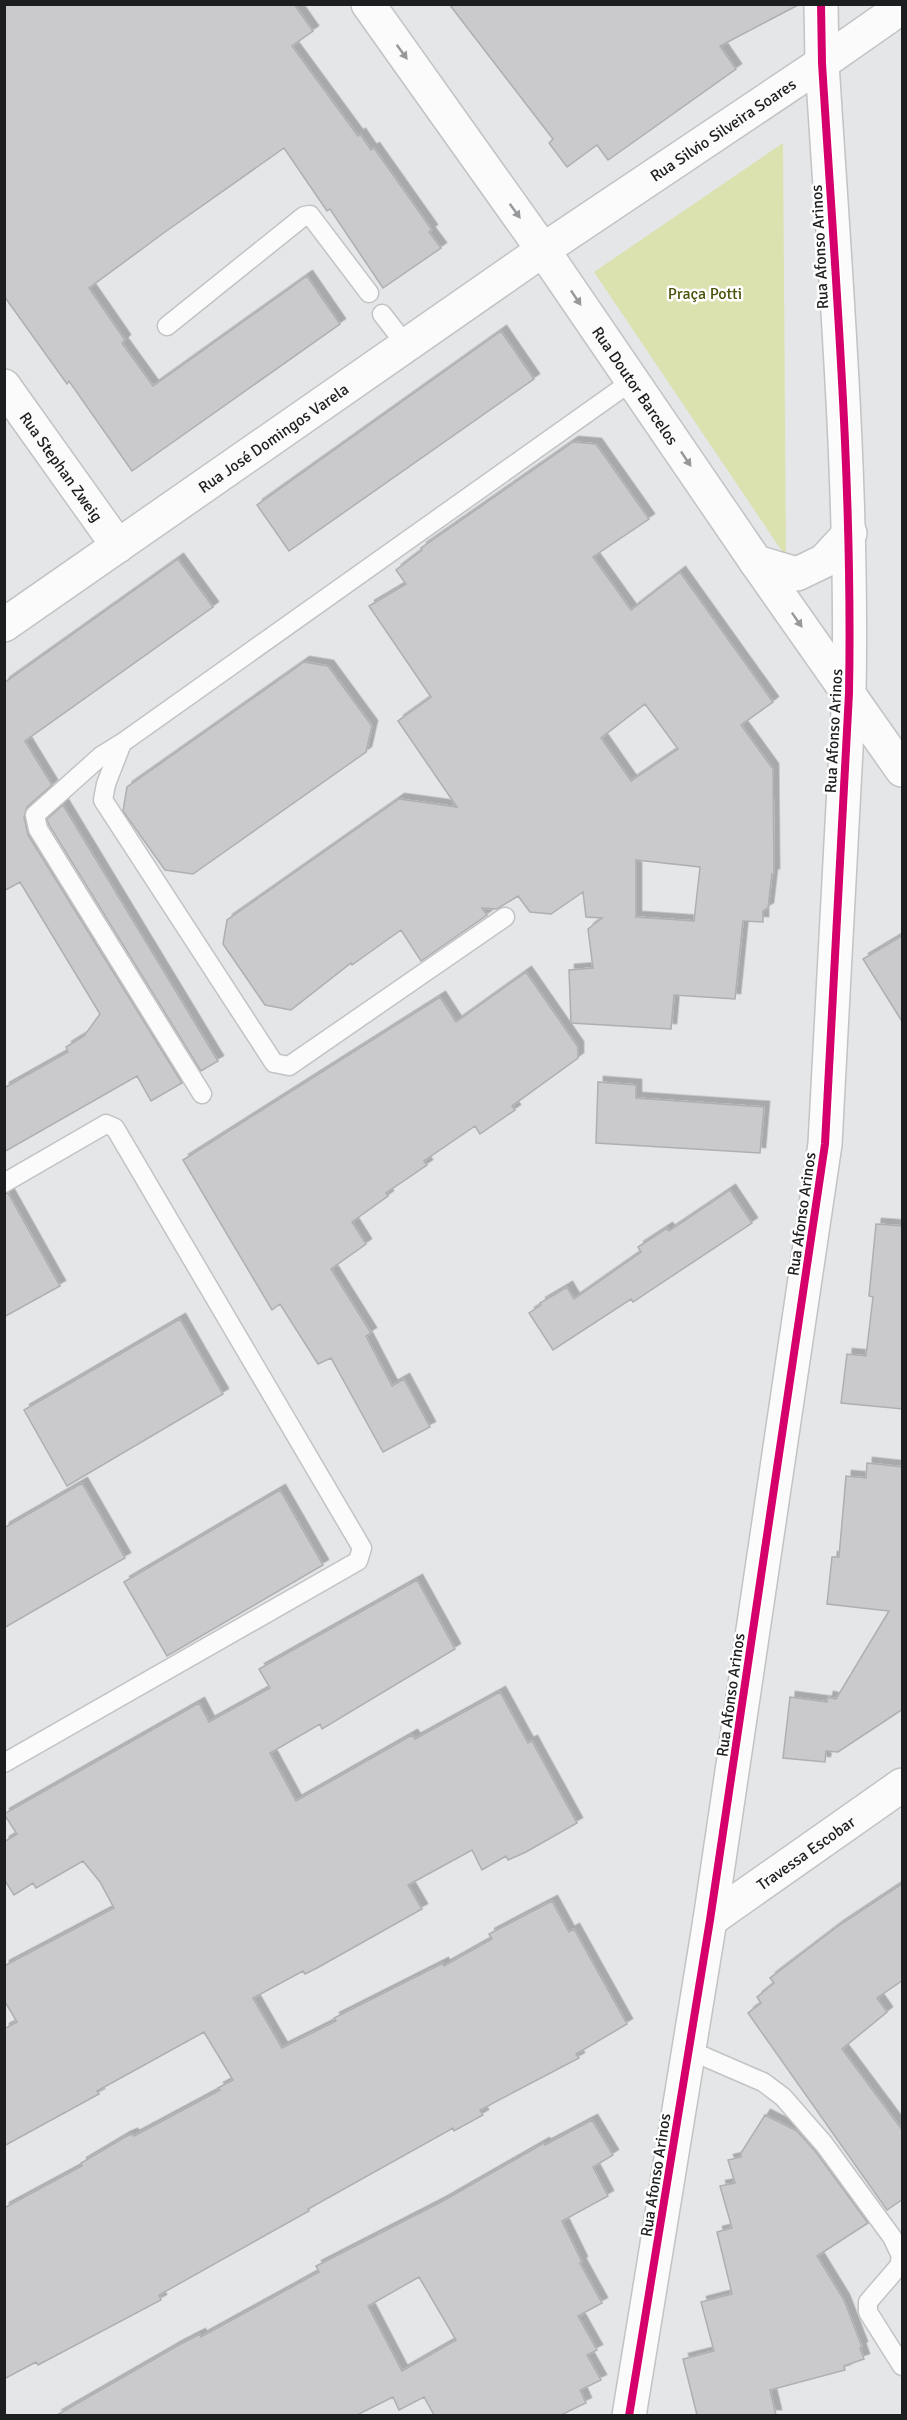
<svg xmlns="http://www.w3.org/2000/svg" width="907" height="2420" font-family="Signika,sans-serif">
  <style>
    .green { fill: #dbe2b0 }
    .building { fill: #cacacc; stroke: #aeafb0; stroke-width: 1.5; fill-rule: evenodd; filter: url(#shadow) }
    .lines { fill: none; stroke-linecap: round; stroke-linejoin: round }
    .service-casing { stroke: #c1c3c4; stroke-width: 21 }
    .minor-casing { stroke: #c1c3c4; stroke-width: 36 }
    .tertiary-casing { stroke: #c1c3c4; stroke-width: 36 }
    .service { stroke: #fbfbfc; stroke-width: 18 }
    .minor { stroke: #fbfbfc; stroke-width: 33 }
    .tertiary { stroke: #fbfbfc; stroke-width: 33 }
    .cycleway-casing { stroke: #fff; stroke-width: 11 }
    .cycleway { stroke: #d6006c; stroke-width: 8 }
    .oneway { fill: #979899 }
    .labels { text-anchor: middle; stroke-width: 5; stroke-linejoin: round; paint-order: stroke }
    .street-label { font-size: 16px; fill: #1d1e1f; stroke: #fff }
    .park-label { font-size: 16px; fill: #4d530b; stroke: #fff }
  </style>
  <defs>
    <filter id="shadow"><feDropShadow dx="5.5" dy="-5.5" stdDeviation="0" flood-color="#0004"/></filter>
  </defs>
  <rect width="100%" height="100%" fill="#e4e6e8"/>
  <path class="green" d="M 783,143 L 786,557 L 594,272 Z"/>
  <path class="building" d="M 4,4 L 294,4 L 313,31 L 292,46 L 358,136 L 360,134 L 371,150 L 374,148 L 432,230 L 429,232 L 441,248 L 383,288 L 330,209 L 327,211 L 284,148 L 165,232 L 89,288 L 125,340 L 122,343 L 153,386 L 307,276 L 340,324 L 132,471 L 69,381 L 67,384 L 4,296 Z
    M 449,4 L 800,4 L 720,46 L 736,69 L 635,141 L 608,160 L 597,145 L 567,167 L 549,143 L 553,139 Z
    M 501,331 L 534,379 L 289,551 L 257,505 Z
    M 573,442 L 596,444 L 649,519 L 593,557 L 631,610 L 680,572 L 773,702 L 741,725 L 773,769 L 774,874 L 772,874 L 768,908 L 763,911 L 763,922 L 743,921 L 735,999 L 674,995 L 671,1029 L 571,1023 L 569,970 L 593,968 L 588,929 L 602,918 L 586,917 L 583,892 L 551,914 L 530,912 L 518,896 L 497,909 L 482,908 L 487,915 L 421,961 L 401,930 L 352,965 L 351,963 L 291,1010 L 265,1005 L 223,944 L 227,920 L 399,799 L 457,807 L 398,721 L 431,697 L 369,606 L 406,584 L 396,570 L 422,550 L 421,548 ZM 645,704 L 678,749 L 631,781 L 601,738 ZM 636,860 L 700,867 L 694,921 L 636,917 Z
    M 178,559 L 213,607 L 25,741 L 52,785 L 27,807 L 24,817 L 28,835 L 182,1083 L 151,1101 L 137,1076 L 4,1152 L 4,1088 L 68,1052 L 66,1047 L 84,1036 L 100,1014 L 20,882 L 4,891 L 4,683 Z
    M 304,662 L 328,666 L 372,726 L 366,752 L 193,874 L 165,870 L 123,811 L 127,787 Z
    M 63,805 L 218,1061 L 201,1071 L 49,825 L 47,819 Z
    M 903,935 L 903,1023 L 863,959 Z
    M 526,972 L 578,1047 L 578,1058 L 512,1106 L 515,1110 L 480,1134 L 475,1126 L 424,1161 L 427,1165 L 386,1193 L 388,1196 L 352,1222 L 366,1244 L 331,1269 L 371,1333 L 366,1336 L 392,1386 L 404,1379 L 430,1427 L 383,1452 L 331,1358 L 318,1364 L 280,1304 L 272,1310 L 183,1160 L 440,997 L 456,1022 Z
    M 598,1082 L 636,1085 L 636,1098 L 764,1107 L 760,1153 L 596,1143 Z
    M 730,1190 L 752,1223 L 633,1302 L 631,1299 L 553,1350 L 529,1313 L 541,1305 L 540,1303 L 567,1287 L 574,1299 L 641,1252 L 638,1247 L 667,1228 L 669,1231 Z
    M 8,1193 L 60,1286 L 4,1317 L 4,1194 Z
    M 876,1224 L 903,1226 L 903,1409 L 841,1403 L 847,1354 L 866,1356 L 873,1297 L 869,1296 Z
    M 180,1319 L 223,1394 L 67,1486 L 24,1410 Z
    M 867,1463 L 903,1467 L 903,1709 L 838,1752 L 826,1751 L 825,1762 L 783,1758 L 790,1697 L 827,1702 L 828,1697 L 836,1699 L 889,1611 L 827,1604 L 832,1557 L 839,1557 L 846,1476 L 866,1478 Z
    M 82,1483 L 125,1558 L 4,1628 L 4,1528 Z
    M 280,1490 L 323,1565 L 167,1656 L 124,1582 Z
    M 417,1580 L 455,1649 L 322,1729 L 320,1724 L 270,1753 L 296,1801 L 412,1735 L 415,1739 L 500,1692 L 528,1743 L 532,1741 L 539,1754 L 577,1823 L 526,1852 L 508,1860 L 506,1856 L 482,1870 L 472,1850 L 408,1885 L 422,1909 L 317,1968 L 305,1974 L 303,1971 L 253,1998 L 282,2048 L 336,2021 L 334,2018 L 443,1963 L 444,1966 L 492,1939 L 489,1934 L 552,1901 L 569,1932 L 574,1929 L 627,2024 L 576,2054 L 579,2058 L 480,2110 L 483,2115 L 454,2131 L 453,2128 L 308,2209 L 309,2211 L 159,2295 L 161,2300 L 38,2365 L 36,2362 L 4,2379 L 4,2208 L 82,2166 L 81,2163 L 125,2137 L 132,2134 L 134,2136 L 220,2090 L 218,2088 L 233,2080 L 204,2032 L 97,2091 L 99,2094 L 4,2146 L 4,2029 L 17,2022 L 4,2000 L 4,1966 L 114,1908 L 100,1882 L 83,1861 L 36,1888 L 33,1883 L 14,1895 L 4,1879 L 4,1842 L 17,1834 L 4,1814 L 199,1703 L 209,1722 L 270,1688 L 259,1669 Z
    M 903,1883 L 903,1980 L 877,1998 L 887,2012 L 842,2049 L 903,2131 L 903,2199 L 887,2210 L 748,2013 L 761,2003 L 757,1997 L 774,1983 L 770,1978 L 838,1926 Z
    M 765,2115 L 797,2131 L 815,2151 L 868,2223 L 817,2256 L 844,2300 L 862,2347 L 860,2348 L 864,2359 L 844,2366 L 845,2370 L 770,2390 L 776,2415 L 697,2415 L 683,2359 L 714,2351 L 701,2302 L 732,2294 L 717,2232 L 732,2228 L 720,2186 L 735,2183 L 728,2160 L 741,2157 L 741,2153 Z
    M 592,2120 L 613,2155 L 593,2167 L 608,2196 L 562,2221 L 582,2262 L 580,2263 L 602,2303 L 578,2316 L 597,2350 L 587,2355 L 601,2380 L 580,2390 L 586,2403 L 561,2415 L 434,2415 L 424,2397 L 399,2410 L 393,2397 L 357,2415 L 57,2415 L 177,2346 L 200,2334 L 201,2337 L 319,2272 L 316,2266 L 441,2202 L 544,2143 L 545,2145 ZM 419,2277 L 456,2340 L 402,2371 L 368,2306 Z"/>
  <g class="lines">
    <g class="service-casing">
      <path id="service" d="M 382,314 L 406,345
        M 167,326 L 304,216 L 310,215 L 369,293
        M 122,743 L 101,756 L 35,815 L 38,829 L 202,1094
        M 505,917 L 289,1066 L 274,1063 L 103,800 L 106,784 L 122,743 L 632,381
        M 4,1183 L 106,1124 L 115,1128 L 362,1548 L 358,1561 L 4,1763
        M 689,2050 L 763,2082 L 783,2097 L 824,2144 L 892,2237 L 901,2256 L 899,2266 L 868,2302 L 868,2312 L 902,2366"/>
    </g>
    <g class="minor-casing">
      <g id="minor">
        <path id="s1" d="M 4,386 L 118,546"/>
        <path id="s2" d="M 4,625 L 543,250 L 822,63 L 902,7"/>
        <path id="s3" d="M 710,1920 L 902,1785"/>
        <path d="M 629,2416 L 710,1920 L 825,1144 L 849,693 C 853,483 835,273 822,63 L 821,4"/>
      </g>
    </g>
    <g class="tertiary-casing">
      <g id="tertiary">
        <path id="s4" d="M 368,4 L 543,250 L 756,562 L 902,770"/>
        <path d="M 756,562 L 797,574 L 824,561 L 850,533"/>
      </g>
    </g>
    <use href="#service" class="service"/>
    <use href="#minor" class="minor"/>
    <use href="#tertiary" class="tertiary"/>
    <g class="cycleway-casing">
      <path id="cycleway" d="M 629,2416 L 710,1920 L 825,1144 L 849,693 C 853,483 835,273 822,63 L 821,4"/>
    </g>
    <use href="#cycleway" class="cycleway"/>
  </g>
  <defs><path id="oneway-solid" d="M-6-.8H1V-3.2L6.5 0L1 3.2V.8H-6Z" transform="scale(1.5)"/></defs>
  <g class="oneway">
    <use href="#oneway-solid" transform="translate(402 52) rotate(54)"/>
    <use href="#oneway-solid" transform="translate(515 211) rotate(54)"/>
    <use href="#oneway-solid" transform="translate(576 298) rotate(56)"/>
    <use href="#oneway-solid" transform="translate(686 459) rotate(56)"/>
    <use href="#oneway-solid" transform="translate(797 620) rotate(55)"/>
  </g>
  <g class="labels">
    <g class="street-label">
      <text dy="6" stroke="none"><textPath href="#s2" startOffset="873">Rua Silvio Silveira Soares</textPath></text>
      <text transform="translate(819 247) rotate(-93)" y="6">Rua Afonso Arinos</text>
      <text dy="6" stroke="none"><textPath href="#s4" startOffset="466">Rua Doutor Barcelos</textPath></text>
      <text dy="6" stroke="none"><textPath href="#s2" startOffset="328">Rua José Domingos Varela</textPath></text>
      <text dy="6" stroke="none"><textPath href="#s1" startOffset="99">Rua Stephan Zweig</textPath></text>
      <text transform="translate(833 731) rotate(-87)" y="6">Rua Afonso Arinos</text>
      <text transform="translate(801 1214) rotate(-82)" y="6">Rua Afonso Arinos</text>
      <text transform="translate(730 1695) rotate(-82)" y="6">Rua Afonso Arinos</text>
      <text dy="6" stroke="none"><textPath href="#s3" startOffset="117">Travessa Escobar</textPath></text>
      <text transform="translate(655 2175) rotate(-81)" y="6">Rua Afonso Arinos</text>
    </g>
    <g class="park-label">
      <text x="705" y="299">Praça Potti</text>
    </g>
  </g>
  <rect width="907" height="2420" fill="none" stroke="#1d1e1f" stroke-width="12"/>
</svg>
